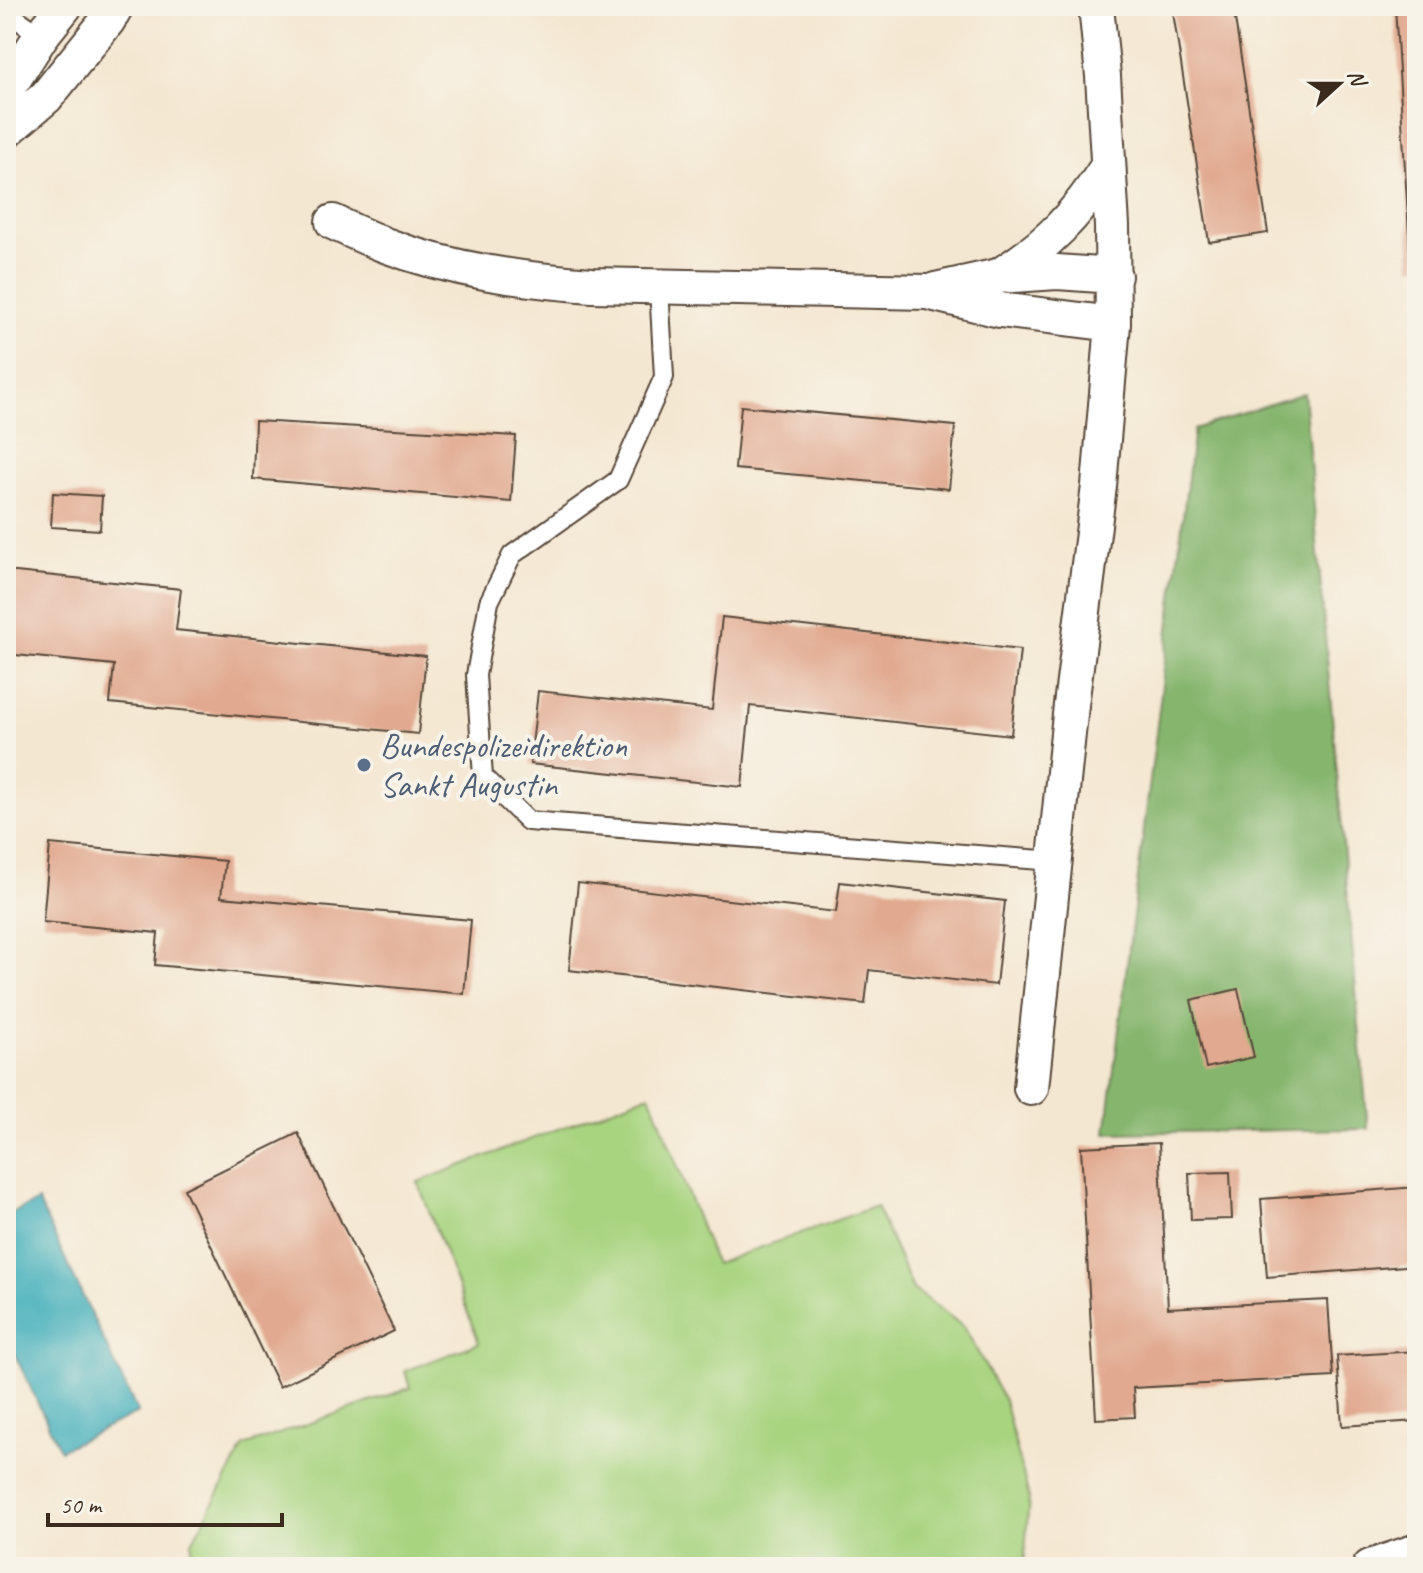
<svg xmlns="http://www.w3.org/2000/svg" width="1423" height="1573" font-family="Caveat,sans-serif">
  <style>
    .green { fill: #a8d480; stroke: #727f4f; stroke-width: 2 }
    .forest { fill: #86b66e; stroke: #607046; stroke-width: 2 }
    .water { fill: #3eadba; stroke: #3c6c6c; stroke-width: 2 }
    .building { fill: #e1a98f }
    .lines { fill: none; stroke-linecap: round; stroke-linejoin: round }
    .lane-casing { stroke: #574639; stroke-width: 22 }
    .street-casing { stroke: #574639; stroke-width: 38 }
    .lane { stroke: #fff; stroke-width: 18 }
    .street { stroke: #fff; stroke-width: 34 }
    .service-dot { fill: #5c6f8a; stroke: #f7f3e8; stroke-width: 3 }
    .labels { text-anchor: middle; stroke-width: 8; stroke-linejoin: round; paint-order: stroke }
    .service-label { font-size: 34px; fill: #4e5e75; stroke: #f7f3e8; text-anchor: start }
  </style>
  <rect width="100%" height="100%" fill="#f7f3e8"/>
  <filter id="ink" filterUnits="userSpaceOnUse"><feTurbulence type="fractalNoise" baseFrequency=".0125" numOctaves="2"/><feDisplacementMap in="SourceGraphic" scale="16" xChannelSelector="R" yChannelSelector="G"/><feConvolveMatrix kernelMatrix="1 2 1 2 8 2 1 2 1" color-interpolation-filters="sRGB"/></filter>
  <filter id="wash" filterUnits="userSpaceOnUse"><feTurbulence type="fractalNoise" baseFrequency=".006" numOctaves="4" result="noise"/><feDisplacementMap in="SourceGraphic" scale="32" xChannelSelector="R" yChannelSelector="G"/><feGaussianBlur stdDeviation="1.8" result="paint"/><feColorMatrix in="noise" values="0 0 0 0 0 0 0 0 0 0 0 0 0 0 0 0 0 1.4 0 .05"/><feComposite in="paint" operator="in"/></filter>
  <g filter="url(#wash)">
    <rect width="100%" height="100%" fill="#f4e7d1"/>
    <path class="green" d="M 650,1094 L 715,1264 L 876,1206 L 913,1289 L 964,1327 L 1004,1400 L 1029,1497 L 1024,1567 L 191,1567 L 192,1542 L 244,1446 L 410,1388 L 405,1371 L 479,1343 L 418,1182 Z"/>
    <path class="forest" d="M 1304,393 L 1368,1129 L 1106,1133 L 1194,429 Z"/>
    <path class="water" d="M 38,1201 L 138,1413 L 60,1450 L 6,1336 L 6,1216 Z"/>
    <g id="blocks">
      <path class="building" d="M 1172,6 L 1233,6 L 1268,233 L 1209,242 Z
        M 1395,6 L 1417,6 L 1417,266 L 1411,267 Z
        M 741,406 L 955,426 L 949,489 L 735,469 Z
        M 255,421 L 516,436 L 511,502 L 253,479 Z
        M 53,493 L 102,496 L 100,530 L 51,527 Z
        M 6,571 L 181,589 L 176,630 L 426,656 L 418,734 L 110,703 L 114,665 L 6,654 Z
        M 722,617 L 1020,650 L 1011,735 L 750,706 L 742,787 L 530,764 L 538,691 L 712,710 Z
        M 50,844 L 225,861 L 221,897 L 471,920 L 464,994 L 155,965 L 158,933 L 43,922 Z
        M 840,882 L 1005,901 L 996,985 L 869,970 L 865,1004 L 569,970 L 578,883 L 836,912 Z
        M 1238,989 L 1254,1057 L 1206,1068 L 1191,1000 Z
        M 298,1133 L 394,1331 L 279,1387 L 184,1189 Z
        M 1159,1143 L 1168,1308 L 1328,1300 L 1333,1377 L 1133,1388 L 1135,1417 L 1096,1419 L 1081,1147 Z
        M 1230,1172 L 1232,1219 L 1191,1220 L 1189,1173 Z
        M 1417,1187 L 1417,1265 L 1267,1277 L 1261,1199 Z
        M 1417,1351 L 1417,1421 L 1342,1426 L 1337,1356 Z"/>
    </g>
  </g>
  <g filter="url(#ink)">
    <use href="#blocks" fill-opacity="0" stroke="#574639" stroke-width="2"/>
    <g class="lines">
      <g class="lane-casing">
        <path id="lane" d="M 6,11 L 41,36
          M 659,287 L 664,377 L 618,480 L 512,555 L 489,602 L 476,675 L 483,777 L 528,821 L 1055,861"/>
      </g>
      <g class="street-casing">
        <path id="street" d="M 6,91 L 41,36 L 65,6
          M 6,131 L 46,97 L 108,20 L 116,6
          M 333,222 C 350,230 367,238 385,245 C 451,270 522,280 592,285 L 927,292 L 1000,310 L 1113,324
          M 999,276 C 1049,244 1076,216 1108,166
          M 935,290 L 998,276 L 1057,272 L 1114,276
          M 1031,1088 L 1071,705 L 1099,486 L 1113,324 L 1112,226 L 1103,76 L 1096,6
          M 1370,1567 L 1417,1551"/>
      </g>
      <use href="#lane" class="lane"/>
      <use href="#street" class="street"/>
    </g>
  </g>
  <circle class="service-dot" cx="364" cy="765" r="8"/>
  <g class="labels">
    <g class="service-label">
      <text x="380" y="757">Bundespolizeidirektion<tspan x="380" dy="39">Sankt Augustin</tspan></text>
    </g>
  </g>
  <rect width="1423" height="1573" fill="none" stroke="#f7f3e8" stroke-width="32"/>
  <g transform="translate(1339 84) rotate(69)" stroke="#f7f3e8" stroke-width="6" paint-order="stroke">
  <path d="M0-6L14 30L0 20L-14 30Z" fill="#3b2a1e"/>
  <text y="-12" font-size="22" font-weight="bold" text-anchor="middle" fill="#3b2a1e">N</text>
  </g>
  <path d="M48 1513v12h234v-12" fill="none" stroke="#3b2a1e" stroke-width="4"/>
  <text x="60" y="1513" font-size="24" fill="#3b2a1e" stroke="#f7f3e8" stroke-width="6" paint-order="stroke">50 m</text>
</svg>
